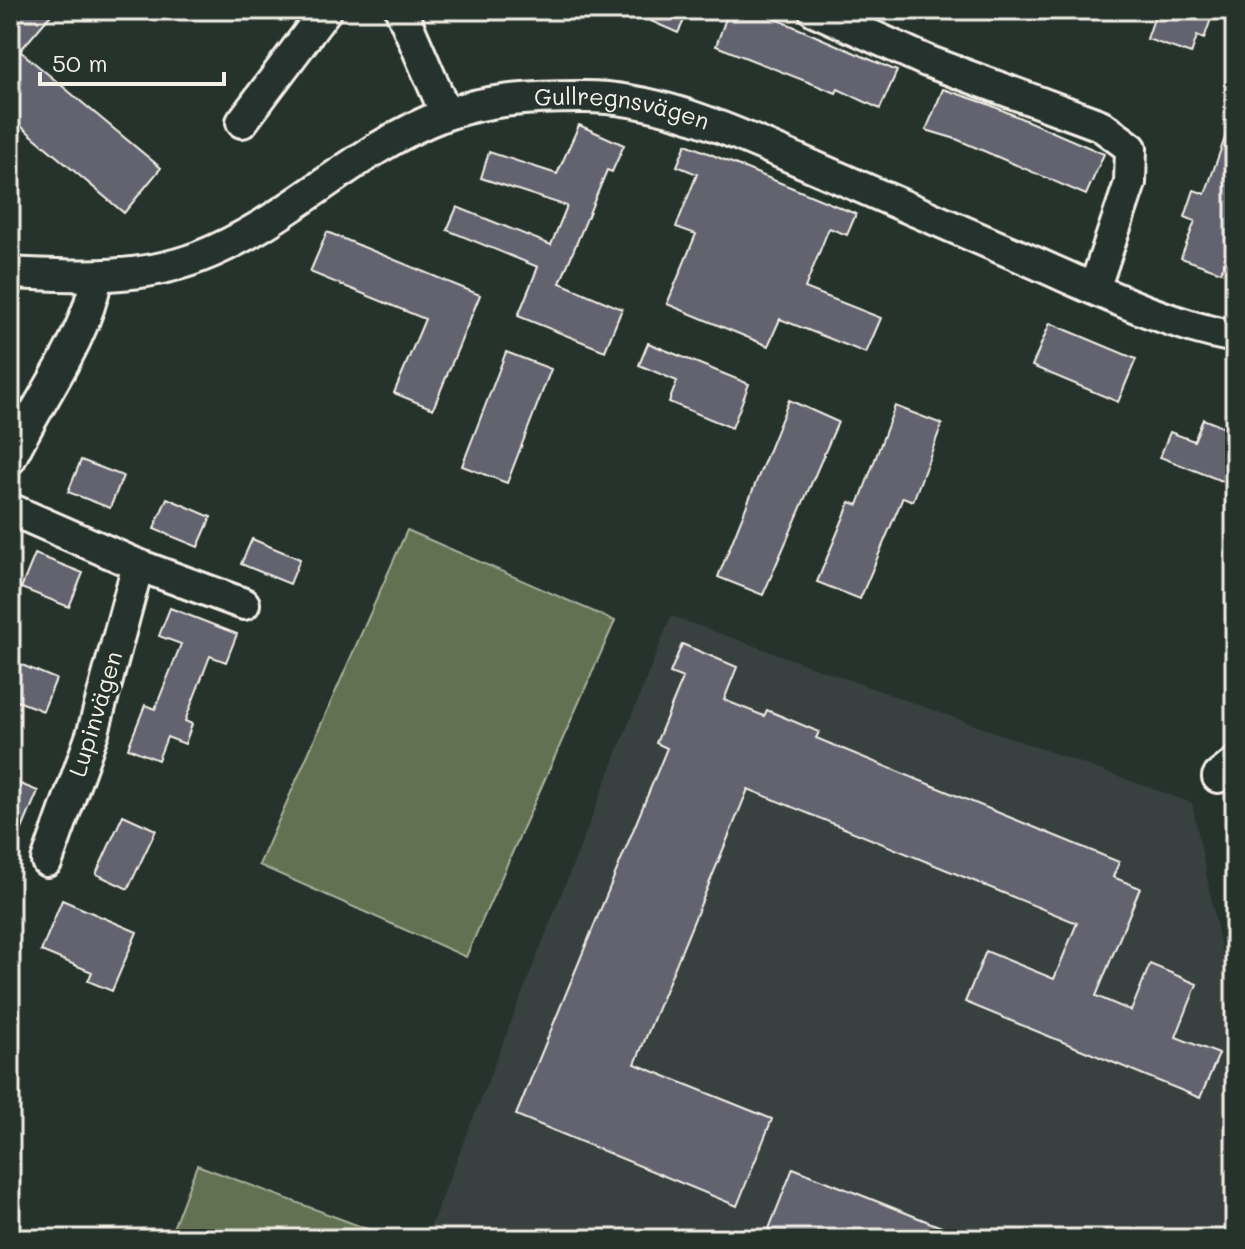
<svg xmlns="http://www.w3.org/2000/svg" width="1245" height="1249" font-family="Mali,sans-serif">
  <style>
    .built { fill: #394141 }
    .green { fill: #647152; stroke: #acb19d; stroke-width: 2 }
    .building { fill: #646370; stroke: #f4f1e8; stroke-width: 2 }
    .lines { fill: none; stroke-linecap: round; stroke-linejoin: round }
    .street-casing { stroke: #f4f1e8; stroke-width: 36 }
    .street { stroke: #26332d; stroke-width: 30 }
    .labels { text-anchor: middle; stroke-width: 6; stroke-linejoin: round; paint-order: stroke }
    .street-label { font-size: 24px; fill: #f4f1e8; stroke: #26332d }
  </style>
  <rect width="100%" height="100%" fill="#26332d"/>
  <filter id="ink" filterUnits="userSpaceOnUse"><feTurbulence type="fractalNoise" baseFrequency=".0125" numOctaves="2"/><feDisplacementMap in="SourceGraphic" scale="16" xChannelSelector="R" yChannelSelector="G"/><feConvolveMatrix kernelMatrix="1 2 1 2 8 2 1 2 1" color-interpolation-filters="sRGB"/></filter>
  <g filter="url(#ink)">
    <path class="built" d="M 671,616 L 1192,803 L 1235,1017 L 1235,1239 L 426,1238 Z"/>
    <path class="green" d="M 407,530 L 615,621 L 466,957 L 259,865 Z
      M 197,1165 L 394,1239 L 169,1239 Z"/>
    <path class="building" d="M 10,10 L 55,10 L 20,51 L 161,168 L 124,213 L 10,117 Z
      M 626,10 L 689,10 L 678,33 Z
      M 729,10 L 751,10 L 774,18 L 897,71 L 880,109 L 838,89 L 836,93 L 716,46 Z
      M 1157,10 L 1214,10 L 1204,39 L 1197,36 L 1191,54 L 1147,39 Z
      M 943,89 L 988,104 L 1104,154 L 1086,195 L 956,139 L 926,130 Z
      M 1232,118 L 1235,232 L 1221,272 L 1181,258 L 1195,221 L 1185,217 L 1194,190 L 1205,194 Z
      M 579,125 L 624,145 L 612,172 L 607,170 L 560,283 L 622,309 L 605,351 L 518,316 L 538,267 L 447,230 L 457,207 L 551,245 L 567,206 L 481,178 L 489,152 L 557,174 Z
      M 686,144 L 856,214 L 847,235 L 829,228 L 805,288 L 881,318 L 866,353 L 780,319 L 768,346 L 667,304 L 696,234 L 676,227 L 697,174 L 677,166 Z
      M 327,232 L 480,295 L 433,409 L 394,393 L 425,319 L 310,272 Z
      M 1050,323 L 1136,359 L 1118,402 L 1032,366 Z
      M 648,343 L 749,384 L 732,428 L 669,402 L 677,381 L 639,365 Z
      M 506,352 L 551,369 L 507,483 L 462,466 Z
      M 789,400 L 838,422 L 763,595 L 718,577 Z
      M 895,406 L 942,424 L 913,501 L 903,497 L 860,599 L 817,582 L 850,502 L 858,505 Z
      M 1203,419 L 1235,432 L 1235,486 L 1160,457 L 1170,432 L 1194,441 Z
      M 81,460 L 123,476 L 110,508 L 68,492 Z
      M 167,498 L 211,517 L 198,547 L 154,529 Z
      M 252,539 L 300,559 L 290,584 L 241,564 Z
      M 35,554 L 83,573 L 69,607 L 21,588 Z
      M 170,608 L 237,634 L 226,662 L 210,656 L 185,721 L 192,724 L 185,744 L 167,737 L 158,760 L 128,748 L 145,705 L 155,709 L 181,644 L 159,636 Z
      M 682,644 L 737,667 L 724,700 L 764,716 L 767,710 L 819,732 L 816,738 L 1119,862 L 1113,877 L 1140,888 L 1096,996 L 1131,1011 L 1150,964 L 1197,984 L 1176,1037 L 1219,1054 L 1200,1098 L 965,1002 L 986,951 L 1054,979 L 1077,923 L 748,789 L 635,1064 L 772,1119 L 737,1206 L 516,1115 L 667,748 L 656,743 L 683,678 L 670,673 Z
      M 10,660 L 56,679 L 43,711 L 10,698 Z
      M 10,780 L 38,791 L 10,858 Z
      M 123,815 L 156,830 L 128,889 L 96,874 Z
      M 62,900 L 137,932 L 112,991 L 88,981 L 92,972 L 41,951 Z
      M 793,1168 L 969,1238 L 969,1239 L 765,1239 Z"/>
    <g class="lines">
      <g class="street-casing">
        <g id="street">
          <path d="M 401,10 L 446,114"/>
          <path d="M 814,10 L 927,61 L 1100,125 L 1131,148 L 1130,183 L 1094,289"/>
          <path d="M 242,122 L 326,10"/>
          <path id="s1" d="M 10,273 C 74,276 137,281 199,257 C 288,223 355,148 444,115 C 486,99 536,97 581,97 C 654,96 724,128 789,156 C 870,191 951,226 1031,261 C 1097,290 1164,324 1235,337"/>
          <path d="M 10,459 C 39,398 84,344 97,276"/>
          <path d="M 10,509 L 138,565 L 93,732 L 47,861"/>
          <path d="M 138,565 L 244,604"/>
          <path d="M 1218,777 L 1235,763"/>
        </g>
      </g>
      <use href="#street" class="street"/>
    </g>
  </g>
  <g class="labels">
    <g class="street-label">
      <text dy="8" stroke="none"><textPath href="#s1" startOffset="656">Gullregnsvägen</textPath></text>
      <text transform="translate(96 714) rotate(-73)" y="8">Lupinvägen</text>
    </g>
  </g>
  <rect width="1245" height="1249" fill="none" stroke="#26332d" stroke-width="40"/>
  <rect x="20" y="20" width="1205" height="1209" fill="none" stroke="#f4f1e8" stroke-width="3" filter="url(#ink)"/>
  <path d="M40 72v12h184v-12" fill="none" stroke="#f4f1e8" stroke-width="4"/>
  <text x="52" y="72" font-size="24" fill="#f4f1e8" stroke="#26332d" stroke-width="6" paint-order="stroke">50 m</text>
</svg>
